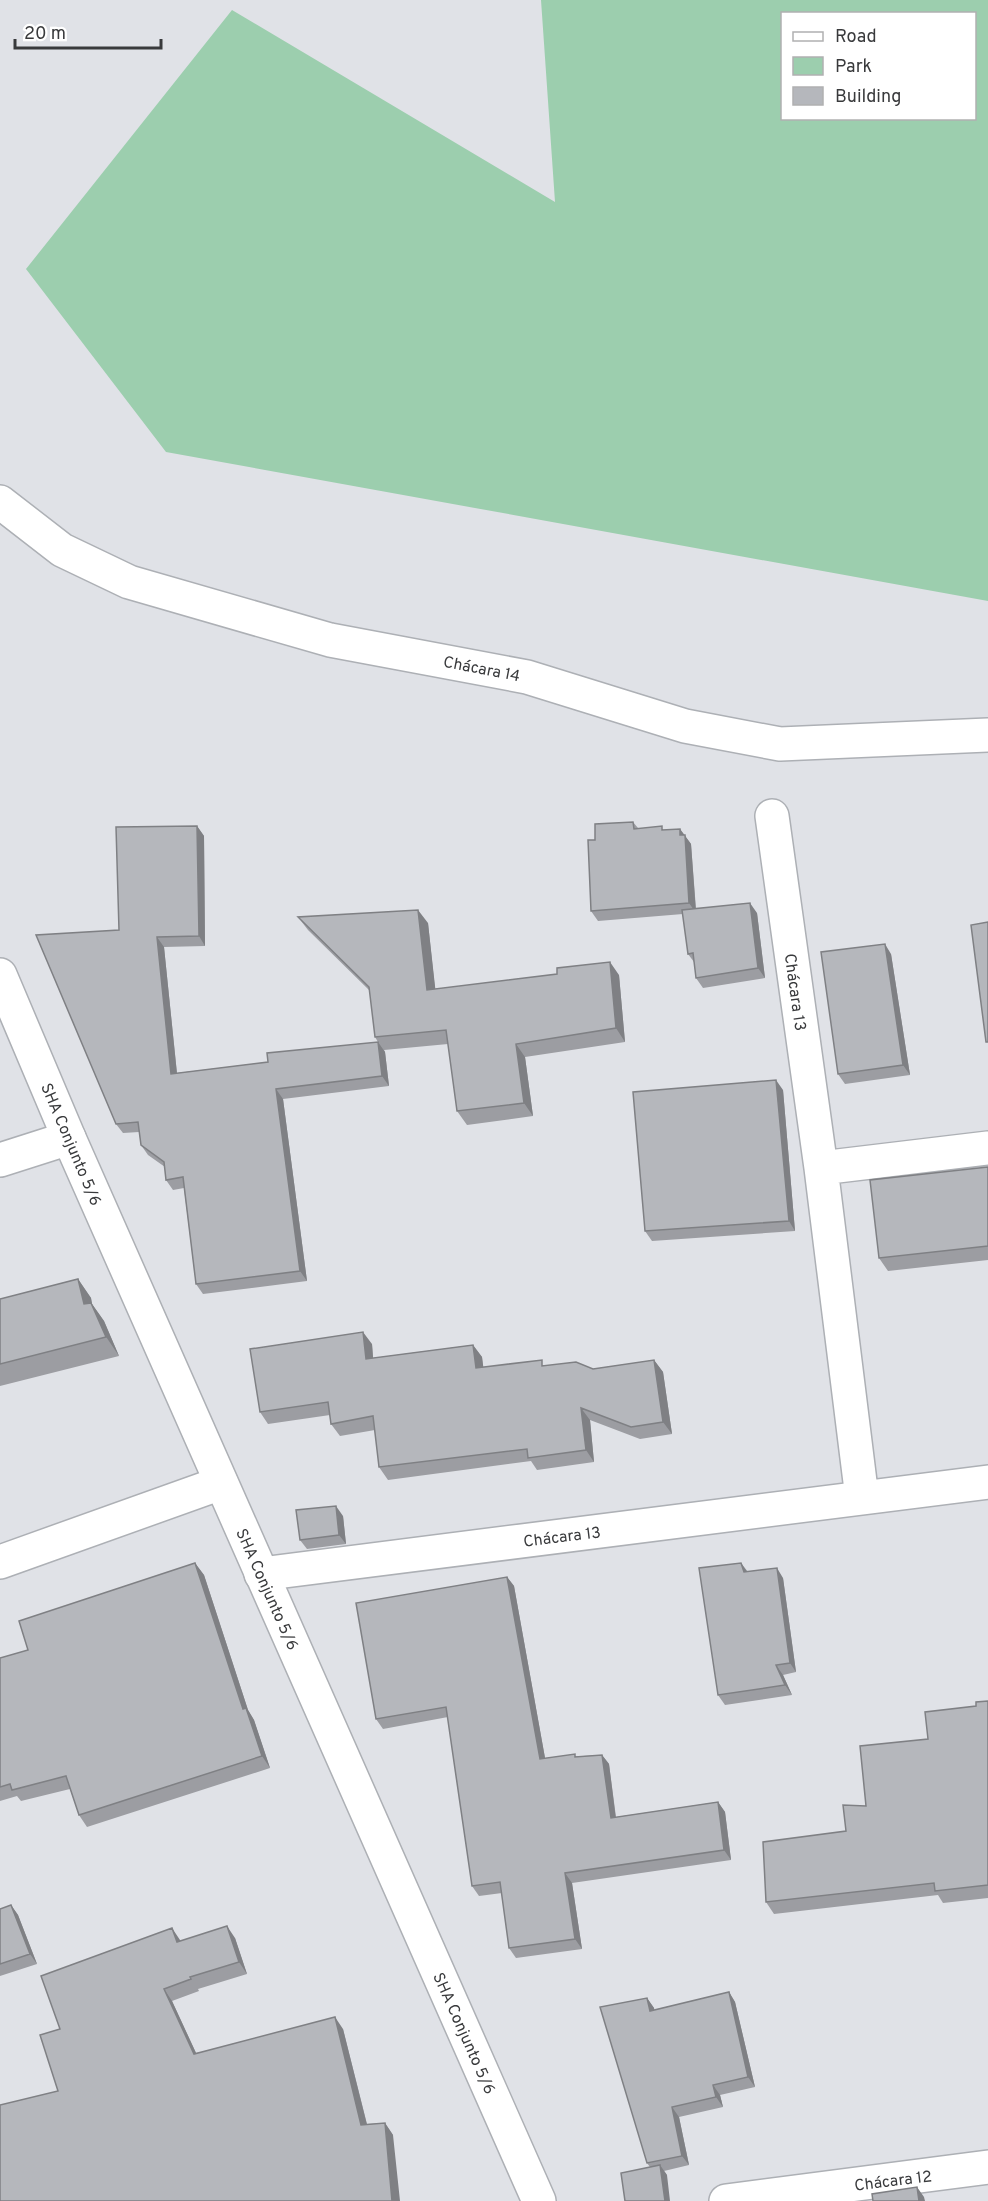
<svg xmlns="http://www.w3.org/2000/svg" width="988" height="2201" font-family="Overpass,sans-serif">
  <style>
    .green { fill: #9cceae; fill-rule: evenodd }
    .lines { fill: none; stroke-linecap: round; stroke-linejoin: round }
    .minor-casing { stroke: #adb0b5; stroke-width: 36 }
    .tertiary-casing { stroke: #adb0b5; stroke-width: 36 }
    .minor { stroke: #fff; stroke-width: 33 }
    .tertiary { stroke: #fff; stroke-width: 33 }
    .wall { fill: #9c9da2 }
    .shaded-wall { fill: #7f8084 }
    .building { fill: #b5b7bc; stroke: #7f8084; stroke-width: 1.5 }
    .labels { text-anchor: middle; stroke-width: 4.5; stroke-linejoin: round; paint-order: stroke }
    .street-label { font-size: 16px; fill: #393a3c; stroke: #fff }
  </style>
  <rect width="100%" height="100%" fill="#e0e2e7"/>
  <path class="green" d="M 541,0 L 988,0 L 988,601 L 166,452 L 26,269 L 232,10 L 555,202 ZM 782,14 L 974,14 L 974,118 L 782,118 Z"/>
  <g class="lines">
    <g class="minor-casing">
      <path id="minor" d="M 0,502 L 62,550 L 129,582 L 330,640 L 527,677 L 685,726 L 780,744 L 988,735
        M 772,816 L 821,1168 L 862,1498
        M 0,1160 L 69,1138
        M 821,1168 L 988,1148
        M 0,1562 L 221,1483
        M 261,1574 L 988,1482
        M 726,2201 L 988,2167"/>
    </g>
    <g class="tertiary-casing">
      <path id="tertiary" d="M 0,975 L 69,1138 L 539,2201"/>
    </g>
    <use href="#minor" class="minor"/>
    <use href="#tertiary" class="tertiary"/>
  </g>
  <path class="wall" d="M 633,822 L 638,828 L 665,830 L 680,829 L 691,844 L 696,909 L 757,913 L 765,978 L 703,988 L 696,978 L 694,962 L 688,954 L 683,914 L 598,921 L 591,911 L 595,840 Z
    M 197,826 L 204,836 L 205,946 L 164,947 L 177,1073 L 268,1062 L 378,1042 L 375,1037 L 370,991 L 308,930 L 298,917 L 428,923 L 435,989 L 619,975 L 625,1042 L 525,1057 L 533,1116 L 467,1125 L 457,1111 L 448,1044 L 384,1050 L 385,1052 L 389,1086 L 283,1099 L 307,1281 L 203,1294 L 196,1284 L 184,1188 L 173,1190 L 166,1180 L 165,1167 L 148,1155 L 141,1145 L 139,1132 L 123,1133 L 116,1124 L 119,930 Z
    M 891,954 L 910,1075 L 845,1084 L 838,1074 Z
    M 783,1090 L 795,1231 L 652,1241 L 645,1231 Z
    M 988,1167 L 988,1260 L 888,1271 L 879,1258 Z
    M 78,1279 L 91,1298 L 92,1304 L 104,1321 L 119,1356 L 0,1386 L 0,1299 Z
    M 372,1344 L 373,1358 L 473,1345 L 482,1357 L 483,1367 L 546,1365 L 593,1369 L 654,1360 L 663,1372 L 672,1434 L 640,1439 L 590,1420 L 594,1462 L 537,1470 L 531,1461 L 388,1480 L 379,1467 L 375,1430 L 340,1436 L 331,1424 L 330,1415 L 268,1424 L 260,1412 Z
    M 343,1516 L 346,1544 L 307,1549 L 300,1540 Z
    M 195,1563 L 204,1575 L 248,1710 L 254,1720 L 270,1768 L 87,1827 L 79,1815 L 70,1789 L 21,1801 L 17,1796 L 0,1801 L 0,1658 L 28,1650 Z
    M 741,1563 L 748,1572 L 783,1578 L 796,1672 L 783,1675 L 792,1695 L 725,1705 L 718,1695 Z
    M 507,1577 L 514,1586 L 545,1758 L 602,1755 L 609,1764 L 616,1817 L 718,1802 L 725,1812 L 731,1860 L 572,1883 L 582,1949 L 516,1958 L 509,1948 L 502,1893 L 479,1896 L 472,1886 L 448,1717 L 383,1729 L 376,1719 Z
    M 988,1701 L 988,1898 L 943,1903 L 938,1895 L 774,1914 L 766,1902 L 846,1831 L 866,1806 L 928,1739 L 976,1706 Z
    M 11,1905 L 18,1915 L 37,1964 L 0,1976 L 0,1909 Z
    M 235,1938 L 247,1974 L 198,1989 L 199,1991 L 172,2001 L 196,2053 L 343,2029 L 367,2124 L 385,2123 L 393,2135 L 58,2091 L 60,2029 L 181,1941 Z
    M 729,1992 L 735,2002 L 755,2087 L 720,2095 L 723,2107 L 679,2117 L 689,2165 L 664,2171 L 667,2175 L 650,2167 L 647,2163 L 647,1998 L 654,2008 L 654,2010 Z"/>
  <path class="shaded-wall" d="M 197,826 L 204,836 L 205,946 L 199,936 Z
    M 680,829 L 691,844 L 696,913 L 689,903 L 680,835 Z
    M 750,903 L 757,913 L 765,978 L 758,968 Z
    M 418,910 L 428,923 L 437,1004 L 427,990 Z
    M 157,937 L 164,947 L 178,1084 L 171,1074 Z
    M 885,944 L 891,954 L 910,1075 L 903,1065 Z
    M 610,962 L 619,975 L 625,1042 L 616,1028 Z
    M 378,1042 L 385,1052 L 389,1086 L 382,1076 Z
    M 516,1044 L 525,1057 L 533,1116 L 524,1103 Z
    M 776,1080 L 783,1090 L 795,1231 L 789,1221 Z
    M 276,1089 L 283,1099 L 307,1281 L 300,1271 Z
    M 78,1279 L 91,1298 L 92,1304 L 104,1321 L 119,1356 L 84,1304 Z
    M 363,1332 L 372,1344 L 374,1371 L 366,1359 Z
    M 473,1345 L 482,1357 L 485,1380 L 476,1368 Z
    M 654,1360 L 663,1372 L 672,1434 L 663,1422 Z
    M 581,1408 L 590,1420 L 594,1462 L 586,1450 Z
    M 336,1506 L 343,1516 L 346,1544 L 339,1535 Z
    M 195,1563 L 204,1575 L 248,1710 L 254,1720 L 270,1768 L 262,1756 L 243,1709 Z
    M 741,1563 L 748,1573 L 744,1572 Z
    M 777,1568 L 783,1578 L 796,1672 L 790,1663 Z
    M 507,1577 L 514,1586 L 547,1769 L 540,1759 Z
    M 776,1665 L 783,1675 L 792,1695 L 785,1685 Z
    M 602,1755 L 609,1764 L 617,1828 L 611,1818 Z
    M 718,1802 L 725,1812 L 731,1860 L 724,1850 Z
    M 565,1873 L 572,1883 L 582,1949 L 575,1939 Z
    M 11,1905 L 18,1915 L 37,1964 L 30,1954 Z
    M 227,1926 L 235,1938 L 247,1974 L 239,1962 Z
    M 172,1928 L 180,1940 L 186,1954 L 177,1942 Z
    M 164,1989 L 172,2001 L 202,2066 L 194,2054 Z
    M 729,1992 L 735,2002 L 755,2087 L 748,2077 Z
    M 647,1998 L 654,2008 L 657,2021 L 650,2011 Z
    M 335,2017 L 343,2029 L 370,2137 L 361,2125 Z
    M 713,2085 L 720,2095 L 723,2107 L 716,2097 Z
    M 672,2107 L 679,2117 L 689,2165 L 682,2156 Z
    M 385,2123 L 393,2135 L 400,2201 L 392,2201 Z
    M 660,2165 L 667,2175 L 670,2201 L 665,2201 Z
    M 917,2187 L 924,2197 L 925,2201 L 919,2201 Z"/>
  <path class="building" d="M 633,822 L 634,829 L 662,826 L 662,830 L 680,829 L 680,835 L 685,835 L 689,903 L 591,911 L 588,840 L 595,840 L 595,824 Z
    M 197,826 L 199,936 L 157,937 L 171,1074 L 268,1062 L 267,1053 L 378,1042 L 382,1076 L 276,1089 L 300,1271 L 196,1284 L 183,1177 L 166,1180 L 164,1162 L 141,1145 L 138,1122 L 116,1124 L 36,935 L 119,930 L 116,827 Z
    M 750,903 L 758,968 L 696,978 L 693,953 L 688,954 L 682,910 Z
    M 418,910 L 427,990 L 557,974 L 557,968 L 610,962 L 616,1028 L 516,1044 L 524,1103 L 457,1111 L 446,1030 L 375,1037 L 369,987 L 298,917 Z
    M 988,922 L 988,1042 L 986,1042 L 971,925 Z
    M 885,944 L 903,1065 L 838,1074 L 821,952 Z
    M 776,1080 L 789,1221 L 645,1231 L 633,1092 Z
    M 988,1167 L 988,1246 L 879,1258 L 870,1180 Z
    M 78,1279 L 84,1304 L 91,1303 L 106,1337 L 0,1364 L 0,1299 Z
    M 363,1332 L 366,1359 L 473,1345 L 476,1368 L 542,1360 L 542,1366 L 576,1362 L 593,1369 L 654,1360 L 663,1422 L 631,1427 L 581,1408 L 586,1450 L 528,1458 L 527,1449 L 379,1467 L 373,1416 L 331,1424 L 328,1402 L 260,1412 L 250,1349 Z
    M 336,1506 L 339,1535 L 300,1540 L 296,1510 Z
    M 195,1563 L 243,1709 L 246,1708 L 262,1756 L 79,1815 L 66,1776 L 12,1790 L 10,1784 L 0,1787 L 0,1658 L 28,1650 L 19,1621 Z
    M 741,1563 L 744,1572 L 777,1568 L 790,1663 L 776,1665 L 785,1685 L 718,1695 L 699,1568 Z
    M 507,1577 L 540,1759 L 575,1754 L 575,1757 L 602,1755 L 611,1818 L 718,1802 L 724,1850 L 565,1873 L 575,1939 L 509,1948 L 500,1882 L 472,1886 L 446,1707 L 376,1719 L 356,1603 Z
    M 988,1701 L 988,1885 L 935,1891 L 934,1883 L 766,1902 L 763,1842 L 846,1831 L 843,1805 L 866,1806 L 860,1746 L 928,1739 L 925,1712 L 976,1706 L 976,1702 Z
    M 11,1905 L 30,1954 L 0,1964 L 0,1909 Z
    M 227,1926 L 239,1962 L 190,1977 L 191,1979 L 164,1989 L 194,2054 L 335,2017 L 361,2125 L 385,2123 L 392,2201 L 0,2201 L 0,2105 L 58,2091 L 40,2035 L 60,2029 L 41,1976 L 172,1928 L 177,1942 Z
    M 729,1992 L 748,2077 L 713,2085 L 716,2097 L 672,2107 L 682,2156 L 647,2163 L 600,2007 L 647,1998 L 650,2011 Z
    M 660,2165 L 665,2201 L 625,2201 L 621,2173 Z
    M 917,2187 L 919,2201 L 873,2201 L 872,2194 Z"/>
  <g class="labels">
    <g class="street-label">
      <text transform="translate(482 668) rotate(11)" y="6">Chácara 14</text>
      <text transform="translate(796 992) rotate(82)" y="6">Chácara 13</text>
      <text transform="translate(72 1144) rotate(67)" y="6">SHA Conjunto 5/6</text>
      <text transform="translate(562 1536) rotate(-7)" y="6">Chácara 13</text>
      <text transform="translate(268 1589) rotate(66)" y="6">SHA Conjunto 5/6</text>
      <text transform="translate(465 2033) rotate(66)" y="6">SHA Conjunto 5/6</text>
      <text transform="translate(893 2180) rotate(-7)" y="6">Chácara 12</text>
    </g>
  </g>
  <rect x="781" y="12" width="195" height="108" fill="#ffffff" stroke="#b0b0b1" stroke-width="1.5"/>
  <rect x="793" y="32" width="30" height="9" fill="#ffffff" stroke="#b0b0b1" stroke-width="1.5"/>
  <text x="835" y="42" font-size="18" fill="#393a3c">Road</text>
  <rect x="793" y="57" width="30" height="18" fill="#9cceae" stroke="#b0b0b1" stroke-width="1.5"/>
  <text x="835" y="72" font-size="18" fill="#393a3c">Park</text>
  <rect x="793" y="87" width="30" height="18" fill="#b5b7bc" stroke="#b0b0b1" stroke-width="1.5"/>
  <text x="835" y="102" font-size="18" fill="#393a3c">Building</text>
  <path d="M15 39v9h146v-9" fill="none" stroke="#393a3c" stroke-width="3"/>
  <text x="24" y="39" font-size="18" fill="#393a3c" stroke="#ffffff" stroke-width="4.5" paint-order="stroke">20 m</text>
</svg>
